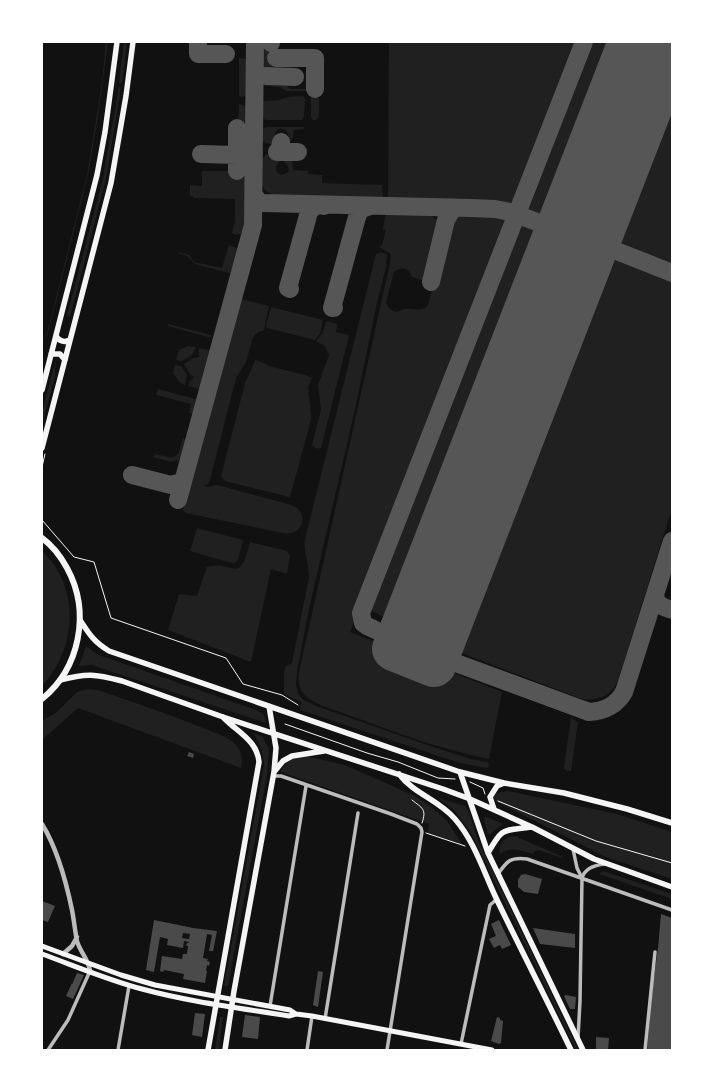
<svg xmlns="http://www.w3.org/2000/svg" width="714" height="1092" font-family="'Sofia Sans Condensed',sans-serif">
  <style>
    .green { fill: #202020 }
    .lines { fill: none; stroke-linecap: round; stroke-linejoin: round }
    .taxiway { stroke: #565656; stroke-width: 18 }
    .runway { stroke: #565656; stroke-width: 44 }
    .building { fill: #4a4a4a; fill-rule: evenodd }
    .path { stroke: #f5f5f5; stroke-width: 1 }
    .minor { stroke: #bcbcbc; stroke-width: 3.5 }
    .tertiary { stroke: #bcbcbc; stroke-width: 4.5 }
    .secondary { stroke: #f5f5f5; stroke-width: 5 }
    .primary { stroke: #f5f5f5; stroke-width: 5.5 }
    .trunk { stroke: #f5f5f5; stroke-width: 6 }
  </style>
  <rect width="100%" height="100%" fill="#111"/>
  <path class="green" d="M 106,42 L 108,42 L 97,123 L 88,175 L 47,337 L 46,337 L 87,175 L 102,82 Z
    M 124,42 L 127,42 L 122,83 L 119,83 Z
    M 389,42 L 580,42 L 520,198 L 516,203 L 509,205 L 484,202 L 388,200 Z
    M 588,42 L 618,42 L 625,46 L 626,52 L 565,210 L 560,216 L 550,219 L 530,212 L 525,208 L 525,203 Z
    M 267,43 L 273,44 L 276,47 L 276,61 L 271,61 L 271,71 L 266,70 L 261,67 L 262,46 Z
    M 672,52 L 672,264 L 614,240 C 607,233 606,225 608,216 Z
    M 239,58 L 247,59 L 247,94 L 242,97 L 239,96 Z
    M 266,81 L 273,82 L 277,86 L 287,86 L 290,89 L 320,89 L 320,91 L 286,91 L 280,87 L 261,85 Z
    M 119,87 L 121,88 L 106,179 L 70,317 L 67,316 L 103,178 Z
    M 303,96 L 305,98 L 304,116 L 302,120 L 266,120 L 262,118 L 261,103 L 263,101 L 280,100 L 288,97 Z
    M 312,97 L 317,97 L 319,99 L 319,117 L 315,120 L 313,120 L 311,117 L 311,99 Z
    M 239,104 L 247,107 L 247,127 L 238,128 Z
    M 266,127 L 304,127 L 304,129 L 294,130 C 293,136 293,144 285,145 L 285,141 C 291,135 287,127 278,129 L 275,133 L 275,137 L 279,141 L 278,144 L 270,144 L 262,141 L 261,130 Z
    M 266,154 L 279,155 C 279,156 279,160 279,161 C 278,165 275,166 276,170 C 278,177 286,175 289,171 L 288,165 L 284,162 L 284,155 L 287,154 L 292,159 L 293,170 L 308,171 L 308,174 L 322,175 L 322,183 L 382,185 L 383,198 L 278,196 C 257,192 261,177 261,161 Z
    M 202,171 L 248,171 L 247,221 L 245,233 L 236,235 L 232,233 L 235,221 L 235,199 L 193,198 L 193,196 L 190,196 L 190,185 L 202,186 Z
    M 386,213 C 403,213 432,208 441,225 L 427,278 L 422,280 L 412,277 C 409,268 402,266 394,272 L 386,302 C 387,308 391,311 397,312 C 400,311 403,309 406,309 C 415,308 421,313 428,305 L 450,222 L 455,214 L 498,216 L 505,218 L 507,220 L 508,227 L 350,632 L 502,692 L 489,759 C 432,748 378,725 323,706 C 305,698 297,693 299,672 L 390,263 L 391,254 L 379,247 L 382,245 L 386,230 L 383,229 Z
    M 524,224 C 531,226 544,229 547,236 C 549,239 549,246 549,249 L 406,616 L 403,621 L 399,622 C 389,618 368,615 369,601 L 510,241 L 516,227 Z
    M 229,245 L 240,249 L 233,274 L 195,264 L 187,256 L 178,253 L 178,252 L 189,255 L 194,262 L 222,268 Z
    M 381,252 L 387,255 L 386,268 L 378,298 L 355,409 L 309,609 L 297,671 L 296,684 L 298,694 L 304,700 L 316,706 L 430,746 L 471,759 L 487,762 L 489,764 L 488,768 L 460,763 L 300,710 L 301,702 L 284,694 L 284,672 L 286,666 L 292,663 L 309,577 C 309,565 303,549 305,539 L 376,254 Z
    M 609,257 L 672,281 L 672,508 L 618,681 C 611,695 598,702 582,699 L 448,648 L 444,640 L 585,275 C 591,265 597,258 609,257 Z
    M 241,299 L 269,306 L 264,330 L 258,332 L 255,335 L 252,340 L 246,362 L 236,378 L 210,480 L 207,485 L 205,484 L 204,486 L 207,487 L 217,485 L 288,504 C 291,505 295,506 297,508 C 308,518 301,533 288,534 L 186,513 L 183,510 Z
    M 271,307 L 323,320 L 320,334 L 315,340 L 267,328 L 266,326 Z
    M 326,321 L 337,324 L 336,332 L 349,335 L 321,448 C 317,449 315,448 312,445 L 321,410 L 318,385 L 329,355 L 325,346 L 316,341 L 323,333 Z
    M 168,324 L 214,336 L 208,337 L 168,326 Z
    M 188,346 L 196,347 L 192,355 L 182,361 L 176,360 L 179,350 Z
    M 199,348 L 212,351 L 202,390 L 188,386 L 190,381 L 192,380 L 194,377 L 190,374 L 184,364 L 193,358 L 199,357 Z
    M 57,356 L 55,368 L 55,376 L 44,417 L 42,418 L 42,412 Z
    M 255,360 L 264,363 L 269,366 L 305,375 L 312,378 L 308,387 L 311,414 L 311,420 L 290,497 L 225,481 L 221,476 L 245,383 L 252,368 Z
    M 175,365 L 181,366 L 187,375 L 185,385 L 180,382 L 173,373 Z
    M 158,389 L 199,400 L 195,415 L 189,413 L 191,404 L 156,395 Z
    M 183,438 L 186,440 L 187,444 L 182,459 L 171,462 L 153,457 L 155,454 C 176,459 177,461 183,438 Z
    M 197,528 L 243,540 L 239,556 L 237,561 L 234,563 L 228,562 L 190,551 Z
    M 250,542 L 287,551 L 290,556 L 287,574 L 271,569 L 251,662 L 168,630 L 179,594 L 197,596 L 207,567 C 235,560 239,587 250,542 Z
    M 42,551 C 81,588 77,648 42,686 Z
    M 86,646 L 96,654 L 256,710 L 264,715 L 266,723 L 92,665 L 79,666 Z
    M 87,689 L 98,690 C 133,702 168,714 203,728 C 213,732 228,736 236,745 C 242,752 243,759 241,768 L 78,708 L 42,740 L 42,721 L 57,712 L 77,692 Z
    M 571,718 L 578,722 L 571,771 L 567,771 L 564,769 L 564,766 Z
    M 253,733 L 263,737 L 269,749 L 267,775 L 228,986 L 224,986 L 264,765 C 263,752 260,744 253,733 Z
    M 306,756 L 345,765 L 415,796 L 429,805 L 447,821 L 462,844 L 428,834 L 429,824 L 281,772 L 281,770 C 289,760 293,757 306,756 Z
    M 508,791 L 617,814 L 672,832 L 672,879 L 606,857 L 495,801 L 493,796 L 496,793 Z
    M 438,798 L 465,806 L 468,810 L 479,843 L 578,1050 L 576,1050 L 472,835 L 454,810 Z
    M 485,817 L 487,817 L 503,824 L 490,834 L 488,834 L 484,820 Z
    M 515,836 L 563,857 L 563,858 L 538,850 L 535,851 L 533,854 C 521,850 511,846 500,854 C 498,843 505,837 515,836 Z
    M 603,871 L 672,894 L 672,899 L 599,874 Z
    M 220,1017 L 223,1017 L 219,1050 L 215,1050 Z"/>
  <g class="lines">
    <path class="taxiway" d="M 198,42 L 198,54 L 226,54
      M 271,43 L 271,42
      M 276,58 L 315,58 L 315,89
      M 266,76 L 295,77
      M 237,128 L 237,171
      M 281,142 L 280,148 L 277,152 L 298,152
      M 201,154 L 237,155
      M 254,195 L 258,201 L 263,203 L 471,208 L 495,209 L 510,212 L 561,231 C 576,244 569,256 564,272
      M 561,231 C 582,232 585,215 592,200
      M 568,262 C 574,249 579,242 594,242 L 672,273
      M 431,282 L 446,220 L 453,208
      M 290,289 L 288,288 L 309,212 L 315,206 L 322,205 L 324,206
      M 334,308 L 332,308 L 357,217 L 360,210 L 370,206
      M 132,475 L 171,485 L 178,483
      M 178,500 L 253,225 L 255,42
      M 456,549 L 426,624 C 411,652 387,635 367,626 L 363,623 L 361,613 L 584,42
      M 656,591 C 653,604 662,607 672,610
      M 430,619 C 424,634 421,646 437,656 L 589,712 C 604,711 616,706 624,692 L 672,541"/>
    <path class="runway" d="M 630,42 L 394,649 L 434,665 L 672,52"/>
  </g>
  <path class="building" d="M 189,752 L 194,754 L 193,758 L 187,756 Z
    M 525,874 L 542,879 L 538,894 L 524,892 L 518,887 L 518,880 L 521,875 Z
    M 42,901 L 55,906 L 48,922 L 42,920 Z
    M 661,914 L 672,918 L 672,1050 L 647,1050 L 652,992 L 658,948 Z
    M 154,920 L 193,928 L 217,931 L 213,951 L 209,951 L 212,935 L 207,934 L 203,958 L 208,959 L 207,961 L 210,962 L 209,966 L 207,965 L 206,971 L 207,971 L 205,983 L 183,979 L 184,974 L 164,970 L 163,972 L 160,971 L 162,956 L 182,959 L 183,954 L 187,954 L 188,946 L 186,946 L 187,943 L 188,943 L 189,942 L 184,941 L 183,948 L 167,945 L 168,939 L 160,937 L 154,972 L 146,970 ZM 183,933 L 190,934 L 189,939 L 182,938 Z
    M 499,920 L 511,945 L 502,949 L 500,945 L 494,948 L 489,939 L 496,936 L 491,924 Z
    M 533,928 L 575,934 L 575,948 L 540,944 Z
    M 318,971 L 323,972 L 318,1007 L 313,1005 Z
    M 77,973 L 84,975 L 73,999 L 66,996 L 72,983 L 73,984 L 73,982 Z
    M 566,995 L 576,997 L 575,1009 L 570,1009 L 564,996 Z
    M 195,1013 L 205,1014 L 202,1037 L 192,1035 Z
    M 245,1015 L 260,1017 L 258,1039 L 242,1037 Z
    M 497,1017 L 500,1018 L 500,1020 L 503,1021 L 501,1043 L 499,1044 L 491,1041 Z
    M 596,1037 L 609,1038 L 608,1050 L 596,1050 Z"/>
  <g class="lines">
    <path class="path" d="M 42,467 L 45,454
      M 42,520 L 74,557 L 94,562 L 111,618 L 226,658 L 243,684 L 282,695 L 298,705
      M 285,724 L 367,753 L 398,762 L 438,778 L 455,779
      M 470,782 L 483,788 L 485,794
      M 412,800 C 422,808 427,809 422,823
      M 498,801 L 596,841 L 672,863
      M 426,833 L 465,846"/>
    <path class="minor" d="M 273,776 L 281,776 L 391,814 L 417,824 L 421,828 L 422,832 L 387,1050
      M 573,849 L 577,868 L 582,878
      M 498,874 C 507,861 510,857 527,859 L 672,910
      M 270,1006 L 306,786
      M 325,1019 L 358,813
      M 578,1038 L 580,1001 L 582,878 C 585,868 595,865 605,864
      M 461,1044 L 490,905 L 497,899
      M 48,1050 L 68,1020 L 90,971
      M 118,1050 L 129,986
      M 307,1050 L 312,1016
      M 645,1050 L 655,952"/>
    <path class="tertiary" d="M 42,824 C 58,850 66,881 72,910 C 74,920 75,931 77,941 C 80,952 89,960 90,971
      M 63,954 L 72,946 L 77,937"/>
    <path class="secondary" d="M 42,946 L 121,975 L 155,985 L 290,1010 L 296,1014
      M 42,954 C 75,966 108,980 142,989 C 190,1002 240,1008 289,1016 L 296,1014 L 312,1016 L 492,1050"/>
    <path class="primary" d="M 56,336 C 59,341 64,343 70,340
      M 51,354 L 60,354 L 65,360
      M 42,390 L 97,175 L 105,132 L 117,42
      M 42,448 L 111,183 L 126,96 L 133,42
      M 80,620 C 90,635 94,642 109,651 L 460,772 L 504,783 L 564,793 L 627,809 L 672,823
      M 60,680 C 87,673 95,674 122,681 L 223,717 L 443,789 L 470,799 L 532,827 L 594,859 L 672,887
      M 274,772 L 283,761 L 292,756 L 324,751
      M 460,772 L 488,853 L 583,1050
      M 399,774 C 414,794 439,800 455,819 C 475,842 484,873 497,900 C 521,950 547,1000 571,1050
      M 494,809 L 490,797 L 497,786 L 504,783
      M 488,853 C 503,826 503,831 531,827
      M 208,1050 L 259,762 C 257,740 237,732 223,717
      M 225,1050 L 234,991 L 274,772 L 276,748 L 269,706"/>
    <path class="trunk" d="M 42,538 C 53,546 61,557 67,568 C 91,612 80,668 42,699"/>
  </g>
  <rect width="714" height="1092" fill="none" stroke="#ffffff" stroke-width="86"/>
</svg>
